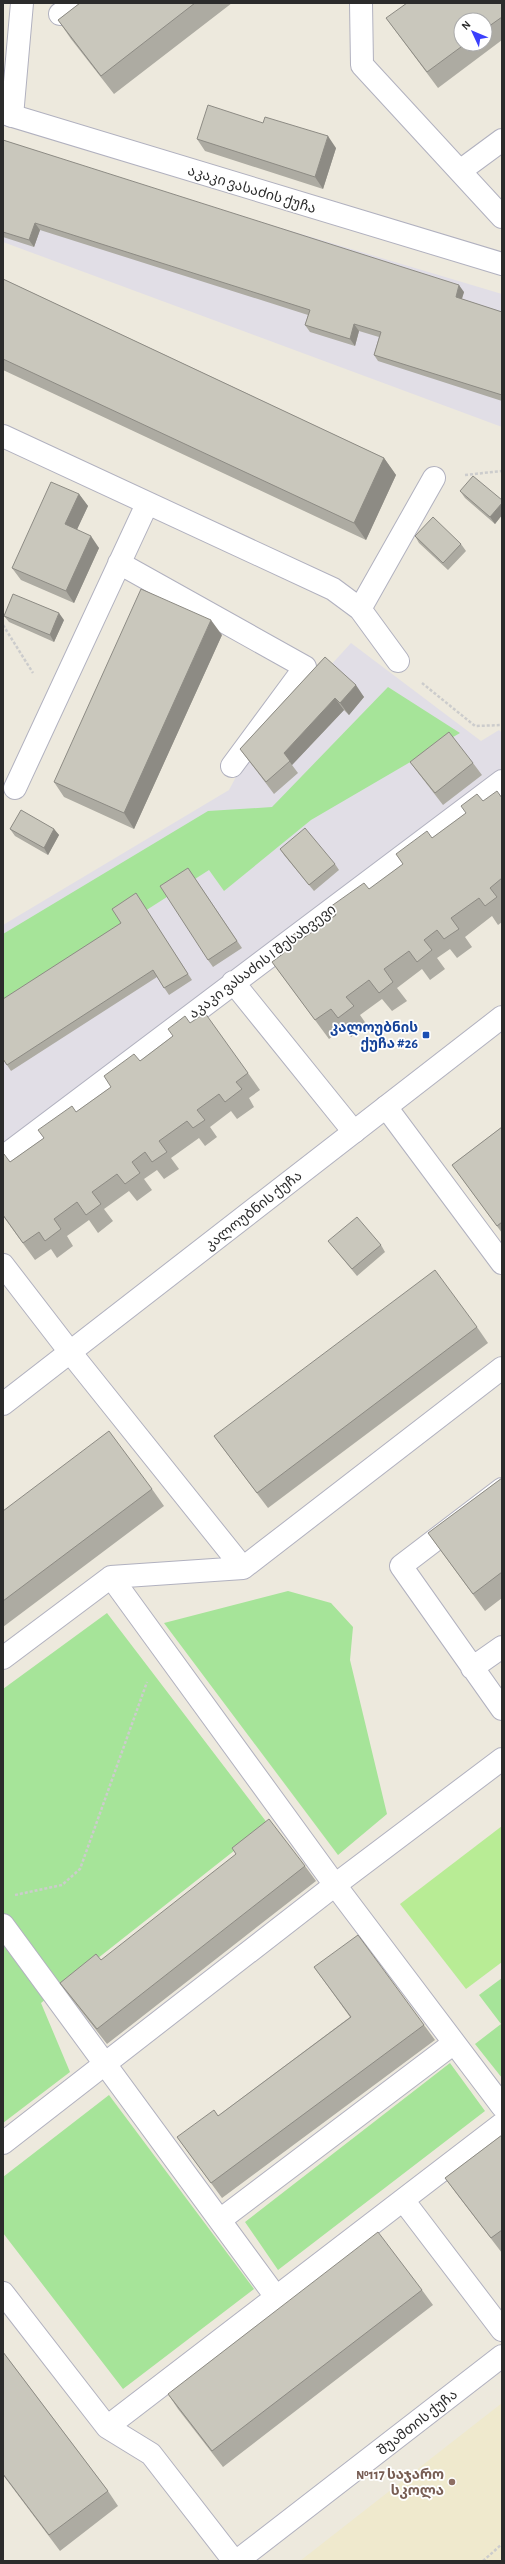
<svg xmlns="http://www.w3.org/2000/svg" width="505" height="2564" font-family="'Alegreya Sans','Noto Sans Georgian',sans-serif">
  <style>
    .industrial { fill: #e1dee6 }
    .education { fill: #efe9cd }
    .green { fill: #a6e499 }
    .pitch { fill: #b8ec95 }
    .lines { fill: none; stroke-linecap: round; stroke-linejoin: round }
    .lane-casing { stroke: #b1b1bf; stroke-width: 24 }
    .street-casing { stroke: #b1b1bf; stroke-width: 24 }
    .secondary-casing { stroke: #b1b1bf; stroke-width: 24 }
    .path { stroke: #ccc; stroke-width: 2.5; stroke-dasharray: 3 2; stroke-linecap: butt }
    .lane { stroke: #fff; stroke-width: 22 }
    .street { stroke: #fff; stroke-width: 22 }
    .secondary { stroke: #fff; stroke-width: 22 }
    .wall { fill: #adaba2; fill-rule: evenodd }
    .shaded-wall { fill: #8d8b84 }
    .building { fill: #c9c7bc; stroke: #8d8b84 }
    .transit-dot { fill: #1a4fb4; stroke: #fff; stroke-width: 1.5 }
    .education-dot { fill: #8d6e63; stroke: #fff; stroke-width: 1.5 }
    .labels { text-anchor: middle; stroke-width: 3.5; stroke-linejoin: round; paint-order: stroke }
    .street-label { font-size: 14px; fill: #2b2b2b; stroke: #fff }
    .transit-label { font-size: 14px; font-weight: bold; fill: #164399; stroke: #fff; text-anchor: end }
    .education-label { font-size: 14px; font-weight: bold; fill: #785e54; stroke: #fff; text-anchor: end }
  </style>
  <rect width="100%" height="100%" fill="#ede9dd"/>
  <path class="industrial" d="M 3,145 L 502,294 L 502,427 L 3,242 Z
    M 351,643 L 481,741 L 499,730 L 502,733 L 502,774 L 3,1148 L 3,925 L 229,790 L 246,758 Z"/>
  <path class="education" d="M 502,2403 L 502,2561 L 300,2561 Z"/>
  <path class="green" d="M 388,687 L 460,733 L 311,820 L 224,891 L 209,870 L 3,1002 L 3,934 L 208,811 L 272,807 Z
    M 288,1591 L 331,1603 L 353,1627 L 350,1660 L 387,1814 L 338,1855 L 164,1623 Z
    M 107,1613 L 268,1824 L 41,2003 L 70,2072 L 3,2123 L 3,1689 Z
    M 502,1978 L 502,2078 L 475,2044 L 501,2024 L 479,1995 Z
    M 450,2063 L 485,2111 L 278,2270 L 245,2222 Z
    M 109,2095 L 254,2289 L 123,2389 L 3,2233 L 3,2177 Z"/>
  <path class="pitch" d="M 502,1826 L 502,1962 L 466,1989 L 400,1904 Z"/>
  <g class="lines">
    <g class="lane-casing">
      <path id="lane" d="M 361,3 L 362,65 L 502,217
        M 60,14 L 75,3
        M 12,116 L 22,3
        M 460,171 L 502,140
        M 3,436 L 333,589 L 360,609 L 398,661
        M 119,563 L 305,667 L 232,766
        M 360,609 L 434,478
        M 15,788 L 147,504
        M 233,982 L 354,1132
        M 386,1107 L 502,1263
        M 3,1157 L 502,781
        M 3,1265 L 70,1352 L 243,1568
        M 502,1489 L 401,1566 L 502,1709
        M 111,1577 L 335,1885 L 502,2106
        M 3,1658 L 111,1577 L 243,1568 L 502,1368
        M 472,1668 L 502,1647
        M 3,1925 L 276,2297
        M 3,2143 L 335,1885 L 502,1759
        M 403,2200 L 502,2330
        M 220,2220 L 454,2043
        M 3,2293 L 107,2427 L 151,2454 L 234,2561
        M 107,2427 L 502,2124"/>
    </g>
    <g class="street-casing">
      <path id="street" d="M 3,113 L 502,264
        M 237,2561 L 502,2356"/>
    </g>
    <g class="secondary-casing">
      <path id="secondary" d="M 3,1404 L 502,1017"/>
    </g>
    <path class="path" d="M 465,475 L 502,471
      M 3,625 L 33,673
      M 422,683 L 475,726 L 502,725
      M 15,1895 L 62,1885 L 80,1869 L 147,1682
      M 483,2561 L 502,2544"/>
    <use href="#lane" class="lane"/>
    <use href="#street" class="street"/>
    <use href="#secondary" class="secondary"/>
  </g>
  <path class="wall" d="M 80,3 L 232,3 L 114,94 L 71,39 L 58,20 Z
    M 502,3 L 502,40 L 438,88 L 386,18 ZM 485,20 L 485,44 L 461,44 Z
    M 197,139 L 336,148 L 323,189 L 205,151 Z
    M 3,140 L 464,292 L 462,299 L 502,312 L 502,401 L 378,361 L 374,355 L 379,337 L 359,331 L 355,346 L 310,332 L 305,325 L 308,315 L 40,230 L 34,247 L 3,237 Z
    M 3,279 L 384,458 L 396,475 L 366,540 L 3,370 Z
    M 460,491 L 502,500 L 502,515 L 495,524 L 465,498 Z
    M 79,494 L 88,506 L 77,529 L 99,548 L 74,603 L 21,580 L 12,568 Z
    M 415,536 L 461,544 L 466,551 L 448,570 L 419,543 Z
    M 4,616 L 64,620 L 54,642 L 9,622 Z
    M 222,635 L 134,829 L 64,797 L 54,782 Z
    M 325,657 L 364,697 L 349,715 L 344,710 L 292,765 L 298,773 L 274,794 L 249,761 L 240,749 Z
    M 410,762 L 473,763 L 482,775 L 443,805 L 419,774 Z
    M 502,798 L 502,922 L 498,925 L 492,916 L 465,937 L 472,947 L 457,958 L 450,949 L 437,958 L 445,969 L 430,980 L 422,969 L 397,988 L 407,1001 L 392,1011 L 382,999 L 360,1015 L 367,1025 L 351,1037 L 344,1028 L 329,1039 L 272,962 L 284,953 L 278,945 L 303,939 L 403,864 L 396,854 L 432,838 L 483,801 Z
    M 10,829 L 54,829 L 59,835 L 48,855 L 15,836 Z
    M 280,849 L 335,864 L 339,870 L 314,891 L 284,855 Z
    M 188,868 L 242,948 L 213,967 L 208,960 Z
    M 140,900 L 192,980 L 169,995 L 157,977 L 11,1071 L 3,1059 Z
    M 190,1023 L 248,1073 L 260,1090 L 249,1098 L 254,1107 L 237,1119 L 231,1111 L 210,1127 L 217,1137 L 205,1146 L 199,1138 L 171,1158 L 179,1169 L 164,1179 L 157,1170 L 144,1179 L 152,1190 L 137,1201 L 129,1191 L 104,1209 L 113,1221 L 98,1233 L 89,1220 L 67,1236 L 73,1246 L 57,1258 L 51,1249 L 35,1260 L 3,1216 L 3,1155 L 10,1162 L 44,1138 L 76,1112 L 111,1087 L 140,1061 Z
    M 502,1127 L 502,1233 L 452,1165 Z
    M 328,1241 L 381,1245 L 385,1252 L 357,1276 L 333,1247 Z
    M 477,1327 L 488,1343 L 268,1508 L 225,1451 L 214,1436 Z
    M 502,1478 L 502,1598 L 485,1611 L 428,1533 Z
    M 152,1489 L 164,1506 L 3,1627 L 3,1511 Z
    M 305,1866 L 316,1881 L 107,2044 L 71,1998 L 60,1983 L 101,1960 Z
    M 314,1967 L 424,2025 L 435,2040 L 222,2198 L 177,2137 L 218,2116 L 350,2017 Z
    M 502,2135 L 502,2253 L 456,2193 L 445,2178 Z
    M 422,2290 L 433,2305 L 223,2467 L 178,2409 L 168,2394 Z
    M 3,2352 L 108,2491 L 118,2506 L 60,2551 L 3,2475 Z"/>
  <path class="shaded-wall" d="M 328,136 L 336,148 L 323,189 L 315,177 Z
    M 35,223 L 40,230 L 34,247 L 29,240 Z
    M 459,285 L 464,292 L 460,304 L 456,297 Z
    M 354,324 L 359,331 L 355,346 L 350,339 Z
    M 384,458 L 396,475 L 366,540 L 354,523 Z
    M 79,494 L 88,506 L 74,536 L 65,524 Z
    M 502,503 L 502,515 L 495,524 L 490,517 Z
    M 91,536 L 99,548 L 74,603 L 66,591 Z
    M 59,613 L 64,620 L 54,642 L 50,635 Z
    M 211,620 L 222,635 L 134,829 L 124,813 Z
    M 356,685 L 364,697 L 349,715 L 340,703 Z
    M 335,698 L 344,710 L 292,765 L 284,753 Z
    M 54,829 L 59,835 L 48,855 L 44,848 Z"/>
  <path class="building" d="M 80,3 L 195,3 L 101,76 L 58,20 Z
    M 407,3 L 502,3 L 502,17 L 485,29 L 485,20 L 461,20 L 461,44 L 465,44 L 427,72 L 386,18 Z
    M 208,105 L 263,123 L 265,117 L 328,136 L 315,177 L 197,139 Z
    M 3,140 L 459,285 L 456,297 L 502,312 L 502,395 L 374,355 L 381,332 L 354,324 L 350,339 L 305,325 L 310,310 L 35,223 L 29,240 L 3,232 Z
    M 3,279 L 384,458 L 354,523 L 3,359 Z
    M 473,476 L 502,500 L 502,503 L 490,517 L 460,491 Z
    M 51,482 L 79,494 L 65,524 L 91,536 L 66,591 L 12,568 Z
    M 433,517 L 461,544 L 443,563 L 415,536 Z
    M 141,589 L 211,620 L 124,813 L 54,782 Z
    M 13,594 L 59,613 L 50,635 L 4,616 Z
    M 325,657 L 356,685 L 340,703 L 335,698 L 284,753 L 290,761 L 266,782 L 240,749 Z
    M 449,732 L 473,763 L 435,793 L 410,762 Z
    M 497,791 L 502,798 L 502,878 L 490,888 L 497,897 L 485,906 L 479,898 L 451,918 L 459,929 L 444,939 L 437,930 L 424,940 L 432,950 L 417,962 L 409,951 L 384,969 L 393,982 L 379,993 L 369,980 L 346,997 L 354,1006 L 338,1018 L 331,1009 L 315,1020 L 272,962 L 284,953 L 278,945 L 297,932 L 302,939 L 336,915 L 330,907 L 364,883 L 369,889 L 403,864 L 396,854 L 427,831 L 432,838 L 466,813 L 461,806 L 477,794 L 483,801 Z
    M 21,810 L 54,829 L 44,848 L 10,829 Z
    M 305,828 L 335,864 L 309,885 L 280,849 Z
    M 188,868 L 237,941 L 208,960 L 160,886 Z
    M 136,893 L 188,974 L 164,988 L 153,970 L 7,1065 L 3,1059 L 3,999 L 121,923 L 112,909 Z
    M 205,1013 L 248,1073 L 236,1082 L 242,1089 L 225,1102 L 219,1094 L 197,1110 L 205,1120 L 193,1128 L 187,1121 L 159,1141 L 167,1152 L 152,1162 L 145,1152 L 132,1162 L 140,1173 L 125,1184 L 117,1174 L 92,1192 L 101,1204 L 86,1215 L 77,1202 L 54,1219 L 61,1229 L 45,1241 L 39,1232 L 23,1243 L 3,1215 L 3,1155 L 4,1154 L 10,1162 L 44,1138 L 38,1130 L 72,1106 L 76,1112 L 111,1087 L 104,1076 L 134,1054 L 140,1061 L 173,1036 L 168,1029 L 185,1016 L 190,1023 Z
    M 502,1127 L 502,1222 L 497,1226 L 452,1165 Z
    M 357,1217 L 381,1245 L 352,1269 L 328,1241 Z
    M 435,1270 L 477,1327 L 257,1493 L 214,1436 Z
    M 109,1431 L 152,1489 L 3,1601 L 3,1511 Z
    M 502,1478 L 502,1572 L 473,1594 L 428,1533 Z
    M 269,1819 L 305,1866 L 97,2029 L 60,1983 L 96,1954 L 101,1960 L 236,1854 L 232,1848 Z
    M 358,1935 L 424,2025 L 211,2183 L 177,2137 L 214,2110 L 218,2116 L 351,2017 L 314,1967 Z
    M 502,2135 L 502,2230 L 491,2238 L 445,2178 Z
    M 378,2232 L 422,2290 L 212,2451 L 168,2394 Z
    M 3,2352 L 108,2491 L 49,2535 L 3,2474 Z"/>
  <rect class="transit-dot" x="422" y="1031" width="8" height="8" rx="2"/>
  <circle class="education-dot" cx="452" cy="2482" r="4"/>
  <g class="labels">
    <g class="street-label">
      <text transform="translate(252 189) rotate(17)" y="5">აკაკი ვასაძის ქუჩა</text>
      <text transform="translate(262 961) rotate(-37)" y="5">აკაკი ვასაძის I შესახვევი</text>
      <text transform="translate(253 1210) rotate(-38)" y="5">კალოუბნის ქუჩა</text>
      <text transform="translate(417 2422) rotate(-38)" y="5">შუამთის ქუჩა</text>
    </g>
    <g class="transit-label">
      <text x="418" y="1032">კალოუბნის<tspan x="418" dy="16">ქუჩა #26</tspan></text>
    </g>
    <g class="education-label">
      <text x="444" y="2479">№117 საჯარო<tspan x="444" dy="16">სკოლა</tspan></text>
    </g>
  </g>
  <rect width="505" height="2564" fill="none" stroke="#2b2b2b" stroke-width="8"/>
  <g transform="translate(473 32) rotate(314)"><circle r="19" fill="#ffffff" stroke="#aaaaaa"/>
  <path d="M0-3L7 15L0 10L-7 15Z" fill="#3b40fc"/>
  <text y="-6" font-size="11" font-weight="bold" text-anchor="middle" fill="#2b2b2b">N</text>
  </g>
</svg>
